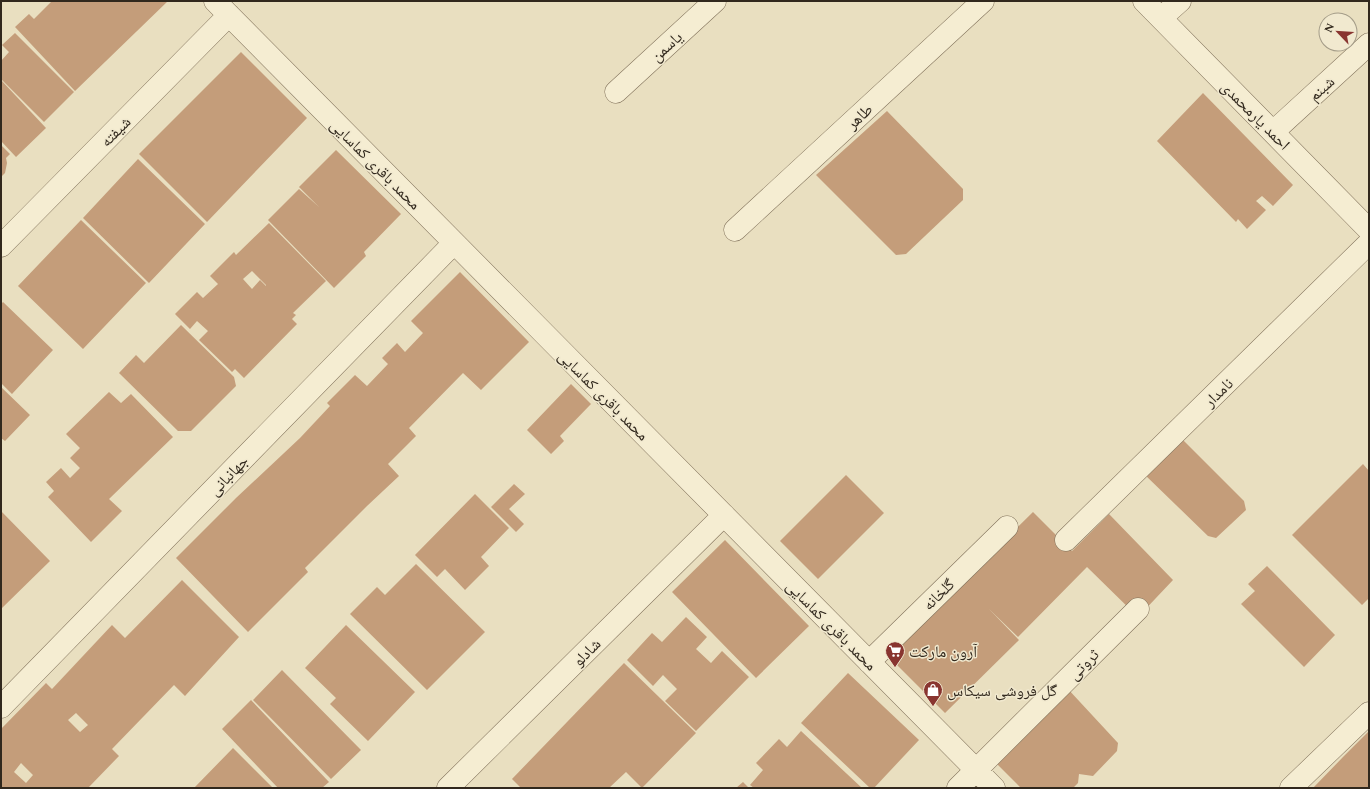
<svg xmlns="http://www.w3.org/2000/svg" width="1370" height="789" font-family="Spectral,'Noto Naskh Arabic',serif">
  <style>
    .building { fill: #c49d7a; fill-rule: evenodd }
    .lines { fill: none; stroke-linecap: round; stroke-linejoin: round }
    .minor-casing { stroke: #80715a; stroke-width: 23 }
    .minor { stroke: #f5edd2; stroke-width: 22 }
    .labels { text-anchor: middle; stroke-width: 3; stroke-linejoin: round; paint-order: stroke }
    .street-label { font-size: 16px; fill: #31281d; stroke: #f1e9cf }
    .poi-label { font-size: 16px; fill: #31281d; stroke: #f1e9cf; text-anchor: start }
  </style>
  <rect width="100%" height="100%" fill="#e9dfc0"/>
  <path class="building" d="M 52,1 L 168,1 L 75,91 L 15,27 L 29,14 L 34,19 Z
    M 15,33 L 74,92 L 44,122 L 1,79 L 1,67 L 2,66 L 1,61 L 9,52 L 2,45 Z
    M 241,52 L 307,118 L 207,222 L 139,154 Z
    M 1,80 L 46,128 L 16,157 L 1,141 Z
    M 1203,93 L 1293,185 L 1273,206 L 1262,196 L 1256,201 L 1266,210 L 1247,229 L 1238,219 L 1236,222 L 1157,141 Z
    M 887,111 L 963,189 L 963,200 L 906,254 L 896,255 L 816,175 Z
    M 1,145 L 10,154 L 6,158 L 7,163 L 5,173 L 1,177 Z
    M 336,150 L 401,214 L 364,252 L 366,256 L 334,288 L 268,220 L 299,189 L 319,207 L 299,187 Z
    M 138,159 L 205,224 L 149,283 L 83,218 Z
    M 81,220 L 146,283 L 83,349 L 18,286 Z
    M 269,223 L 326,281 L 293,313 L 296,315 L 292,319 L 297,324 L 244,378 L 235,369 L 232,372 L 199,340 L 208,331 L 197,321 L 190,329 L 175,314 L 197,292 L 203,298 L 218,284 L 210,276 L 234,252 L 236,255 ZM 252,271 L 266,285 L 266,286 L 260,280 L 252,289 L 243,279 Z
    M 460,272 L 529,342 L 481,390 L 463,373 L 409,428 L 416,436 L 388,464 L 399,476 L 367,506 L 305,568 L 308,572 L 248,632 L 176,558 L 236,498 L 300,438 L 330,406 L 327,403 L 355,375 L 367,386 L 388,364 L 382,358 L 397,343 L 405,352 L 423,333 L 411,321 Z
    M 3,302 L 53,350 L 12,394 L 1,383 L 1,304 Z
    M 181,325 L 234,377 L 236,386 L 191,431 L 178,431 L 119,373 L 136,355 L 144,363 Z
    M 571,384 L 591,404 L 560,436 L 564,441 L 551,454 L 527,430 Z
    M 1,387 L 30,415 L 5,441 L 1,438 Z
    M 109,392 L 121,403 L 131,394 L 173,437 L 109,499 L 122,511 L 91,542 L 48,497 L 54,491 L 46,482 L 61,468 L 70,478 L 80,468 L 70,458 L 80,448 L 66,434 Z
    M 1182,439 L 1244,501 L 1246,510 L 1216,538 L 1208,536 L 1144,474 Z
    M 1363,464 L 1369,471 L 1369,598 L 1362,605 L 1292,535 Z
    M 846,475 L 884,513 L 818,579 L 780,541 Z
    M 514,484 L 525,494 L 509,509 L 524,524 L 516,532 L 491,507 Z
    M 475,494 L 509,528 L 481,557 L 489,566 L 465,590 L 445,569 L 437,577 L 415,555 Z
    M 1,511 L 50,561 L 1,609 Z
    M 1033,512 L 1072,551 L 1109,514 L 1173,580 L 1138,617 L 1087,567 L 1018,637 L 989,609 L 1019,640 L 945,713 L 887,655 Z
    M 725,540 L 809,626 L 756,678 L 672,592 Z
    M 416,564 L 485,632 L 427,690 L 350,614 L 377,587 L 385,595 Z
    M 1267,566 L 1335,635 L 1304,667 L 1241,604 L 1255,591 L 1248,584 Z
    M 182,580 L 239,637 L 185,696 L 174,685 L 112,749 L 119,756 L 88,788 L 1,788 L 1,729 L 46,683 L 52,689 L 112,625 L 125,638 ZM 76,713 L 88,725 L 80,732 L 68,720 ZM 21,763 L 33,775 L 26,783 L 14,772 Z
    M 686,617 L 707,637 L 696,649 L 711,663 L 722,651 L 749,677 L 696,731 L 665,701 L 677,689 L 663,675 L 653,686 L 627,660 L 652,633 L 662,642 Z
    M 346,625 L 415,692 L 368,741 L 330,704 L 336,698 L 305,668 Z
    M 624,663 L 696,733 L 642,788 L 626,772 L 609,788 L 519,788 L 520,787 L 512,779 Z
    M 282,670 L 361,750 L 331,779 L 253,700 Z
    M 848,673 L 919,740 L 874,788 L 870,788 L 801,723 Z
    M 1067,688 L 1118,743 L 1117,751 L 1093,776 L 1079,774 L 1078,783 L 1073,788 L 1021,788 L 996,763 Z
    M 251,700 L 329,782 L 322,788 L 278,788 L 222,729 Z
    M 801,731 L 862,788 L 754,788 L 750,785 L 763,770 L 756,763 L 779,739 L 787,747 Z
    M 1369,731 L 1369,788 L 1313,788 L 1343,757 Z
    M 233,748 L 273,788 L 194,788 Z
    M 743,782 L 749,788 L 736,788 Z"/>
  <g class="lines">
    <g class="minor-casing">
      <path id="minor" d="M 215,1 L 994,788
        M 1144,1 L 1369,230
        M 1161,18 L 1180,1
        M 616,92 L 715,1
        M 1273,132 L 1369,44
        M 735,230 L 983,1
        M 1,246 L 229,15
        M 1066,540 L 1369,243
        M 869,662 L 1007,527
        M 1,707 L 454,243
        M 448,788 L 724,515
        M 958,788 L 1138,609
        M 1291,788 L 1369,713"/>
    </g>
    <use href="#minor" class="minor"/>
  </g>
  <defs>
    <g id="supermarket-pin" transform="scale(1)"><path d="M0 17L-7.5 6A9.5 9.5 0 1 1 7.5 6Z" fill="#893530" stroke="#f1e9cf"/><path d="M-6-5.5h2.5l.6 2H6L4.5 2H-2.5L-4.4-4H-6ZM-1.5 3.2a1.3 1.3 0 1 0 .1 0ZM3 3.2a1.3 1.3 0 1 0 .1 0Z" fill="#fff"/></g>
    <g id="shop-pin" transform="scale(1)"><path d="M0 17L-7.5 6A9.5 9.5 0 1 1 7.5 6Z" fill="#893530" stroke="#f1e9cf"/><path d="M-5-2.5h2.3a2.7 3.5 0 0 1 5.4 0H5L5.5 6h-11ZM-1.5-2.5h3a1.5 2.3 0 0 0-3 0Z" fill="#fff"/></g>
  </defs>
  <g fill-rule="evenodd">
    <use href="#supermarket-pin" x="895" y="651"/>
    <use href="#shop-pin" x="933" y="690"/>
  </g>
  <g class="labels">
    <g class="street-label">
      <text transform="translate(666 46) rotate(-42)" y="6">یاسمن</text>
      <text transform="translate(1321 88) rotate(-42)" y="6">شبنم</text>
      <text transform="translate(1256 115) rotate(45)" y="6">احمد یارمحمدی</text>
      <text transform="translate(859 116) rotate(-43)" y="6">طاهر</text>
      <text transform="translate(115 131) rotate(-45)" y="6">شیفته</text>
      <text transform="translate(376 164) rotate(45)" y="6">محمد باقری کماسایی</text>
      <text transform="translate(1218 392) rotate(-44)" y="6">نامدار</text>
      <text transform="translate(604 395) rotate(45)" y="6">محمد باقری کماسایی</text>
      <text transform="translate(228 475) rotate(-46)" y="6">جهانبانی</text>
      <text transform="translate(938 594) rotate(-44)" y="6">گلخانه</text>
      <text transform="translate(832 625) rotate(45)" y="6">محمد باقری کماسایی</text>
      <text transform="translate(586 652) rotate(-45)" y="6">شادلو</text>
      <text transform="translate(1083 664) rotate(-45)" y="6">ثروتی</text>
    </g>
    <g class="poi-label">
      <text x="909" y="657">آرون مارکت</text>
      <text x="947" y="696">گل فروشی سیکاس</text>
    </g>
  </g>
  <rect width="1370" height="789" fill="none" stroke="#31281d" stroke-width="4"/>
  <g transform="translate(1338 32) rotate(295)"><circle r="19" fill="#f1e9cf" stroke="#a49c88"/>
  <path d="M0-3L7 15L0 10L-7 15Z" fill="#893530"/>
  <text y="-6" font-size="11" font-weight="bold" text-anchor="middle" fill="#31281d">N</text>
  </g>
</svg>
